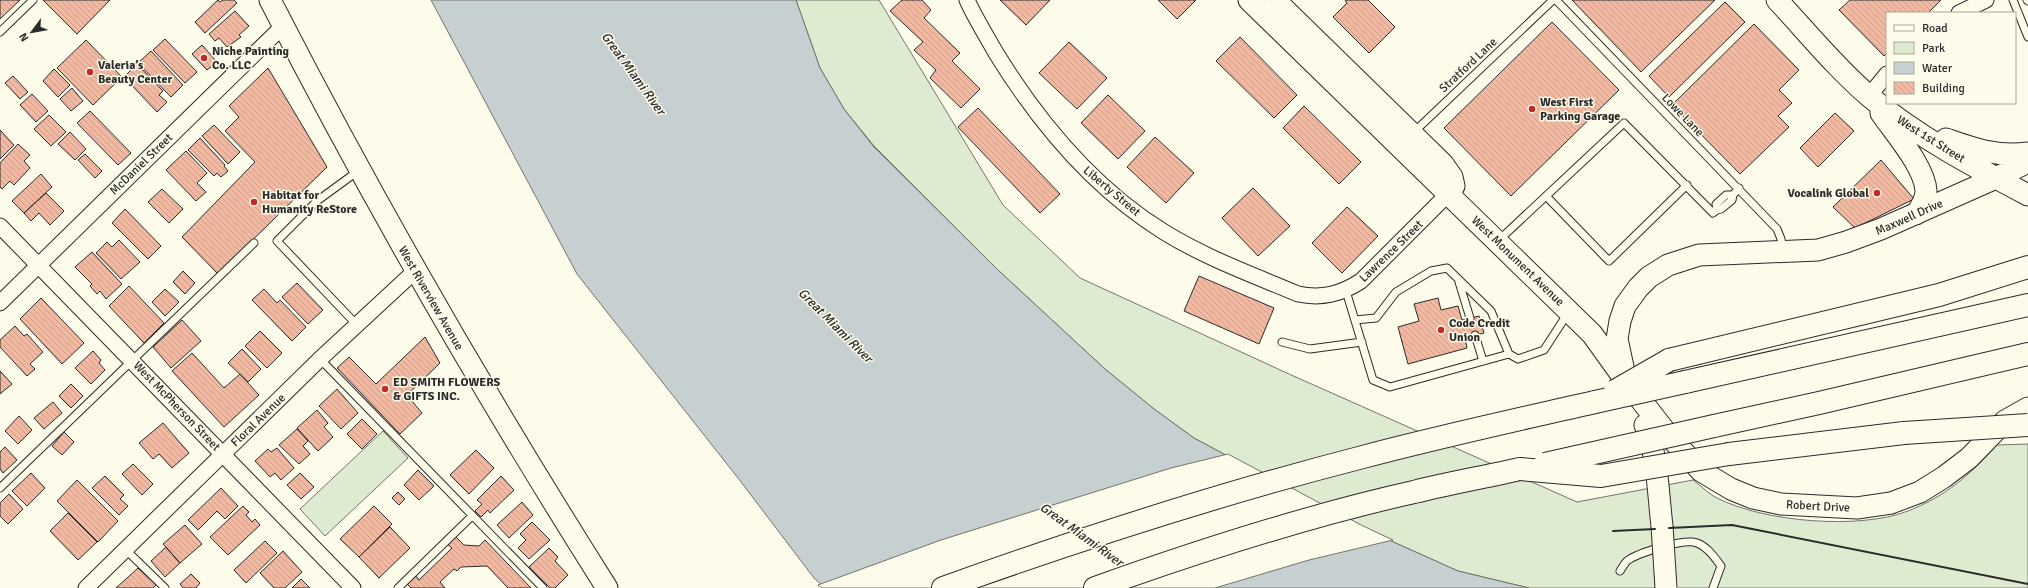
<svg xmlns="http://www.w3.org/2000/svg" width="2028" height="588" font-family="Signika,sans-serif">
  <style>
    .green { fill: #deebd1; stroke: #74746e }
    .water { fill: #c7d0d0; stroke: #74746e }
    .pier { fill: #fdfbea; stroke: #74746e }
    .building { fill: url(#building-back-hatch); stroke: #2b2b2b }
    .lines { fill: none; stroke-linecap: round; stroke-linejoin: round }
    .service-casing { stroke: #2b2b2b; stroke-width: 9 }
    .minor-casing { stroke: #2b2b2b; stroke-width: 17 }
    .secondary-casing { stroke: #2b2b2b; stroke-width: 23 }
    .motorway-casing { stroke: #2b2b2b; stroke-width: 24 }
    .service { stroke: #fdfbea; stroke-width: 7 }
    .minor { stroke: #fdfbea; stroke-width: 15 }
    .secondary { stroke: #fdfbea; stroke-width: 21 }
    .motorway { stroke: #fdfbea; stroke-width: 22 }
    .secondary-bridge-casing { stroke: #2b2b2b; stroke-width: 23; stroke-linecap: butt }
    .motorway-bridge-casing { stroke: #2b2b2b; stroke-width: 24; stroke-linecap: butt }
    .secondary-bridge { stroke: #fdfbea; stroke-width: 21 }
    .motorway-bridge { stroke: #fdfbea; stroke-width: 22 }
    .wall { stroke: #2b2b2b; stroke-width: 2 }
    .poi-dot { fill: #c62828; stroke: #fdfbea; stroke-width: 1.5 }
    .labels { text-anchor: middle; stroke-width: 3; stroke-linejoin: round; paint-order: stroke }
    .poi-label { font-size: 12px; font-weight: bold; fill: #2b2b2b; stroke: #fdfbea; text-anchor: start }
    .street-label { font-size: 12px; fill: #2b2b2b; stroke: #fdfbea }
    .water-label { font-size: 13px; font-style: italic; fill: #2b2b2b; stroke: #fdfbea }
  </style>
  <defs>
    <pattern id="building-back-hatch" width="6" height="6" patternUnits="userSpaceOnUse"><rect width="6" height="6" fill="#f2b8a0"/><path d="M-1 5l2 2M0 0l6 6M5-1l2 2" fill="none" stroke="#d09e8a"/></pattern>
  </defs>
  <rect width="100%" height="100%" fill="#fdfbea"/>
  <path class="green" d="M 796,0 L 879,0 L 1003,205 L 1080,278 L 1289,374 L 1577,502 L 1693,480 C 1701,486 1709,494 1717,498 C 1764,522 1859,530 1908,511 C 1946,496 1970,475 1997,445 L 2028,444 L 2028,588 L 1529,588 L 1458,571 L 1360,527 L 1194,438 L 1154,409 L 1105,369 L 998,270 L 874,146 L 844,109 L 820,68 Z
    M 383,431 L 408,458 L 325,536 L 300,509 Z"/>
  <path class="water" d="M 431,0 L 796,0 L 820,68 L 844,109 L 873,146 L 998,270 L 1105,369 L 1154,409 L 1194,438 L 1360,527 L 1458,571 L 1529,588 L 825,588 L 814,578 L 738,478 L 577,274 Z"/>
  <path class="pier" d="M 1228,454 L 1361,525 L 1393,540 L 1309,560 L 1215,588 L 822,588 L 818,585 L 941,540 L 1171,468 Z"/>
  <path class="building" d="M 0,0 L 20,0 L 0,19 Z
    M 43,0 L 110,0 L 77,34 Z
    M 218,0 L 220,2 L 223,0 L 234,0 L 237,3 L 205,33 L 195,22 Z
    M 902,0 L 922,0 L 931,10 L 924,18 L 960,53 L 952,61 L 980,89 L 961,108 L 930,78 L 936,70 L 914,50 L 923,42 L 890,11 Z
    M 1000,0 L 1050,0 L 1026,25 Z
    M 1158,0 L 1196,0 L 1177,19 Z
    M 1345,0 L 1368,0 L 1395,27 L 1369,53 L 1333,17 L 1347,3 Z
    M 1572,0 L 1715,0 L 1641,72 Z
    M 1850,0 L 1941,0 L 1928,13 L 1887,13 L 1887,53 L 1884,56 L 1839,10 Z
    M 1725,2 L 1745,22 L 1669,97 L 1649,76 Z
    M 235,11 L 249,26 L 239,35 L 241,37 L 227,47 L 219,38 L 215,41 L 209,34 Z
    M 1552,22 L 1619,90 L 1511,196 L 1444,128 Z
    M 1754,24 L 1799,70 L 1779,90 L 1792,103 L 1778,116 L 1789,127 L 1740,174 L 1672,105 Z
    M 1240,37 L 1297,95 L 1274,118 L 1216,61 Z
    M 165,39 L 197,72 L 185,83 L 153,50 Z
    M 86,40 L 122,77 L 93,105 L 57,68 Z
    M 1069,42 L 1107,78 L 1077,109 L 1039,73 Z
    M 202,45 L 217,62 L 207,70 L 192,54 Z
    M 151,51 L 183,85 L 171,97 L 138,63 Z
    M 137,64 L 163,91 L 159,95 L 167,102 L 157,112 L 124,77 Z
    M 268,68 L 327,167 L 218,274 L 182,237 L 255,162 L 225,131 L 239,117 L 229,106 Z
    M 54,69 L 70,85 L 58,97 L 43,81 Z
    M 13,76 L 28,92 L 20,99 L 5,83 Z
    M 72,88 L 83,101 L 71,111 L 60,99 Z
    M 32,94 L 48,111 L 36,122 L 20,105 Z
    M 1108,95 L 1145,131 L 1118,159 L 1081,123 Z
    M 1304,106 L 1361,162 L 1339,184 L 1283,128 Z
    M 978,108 L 1060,194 L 1040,213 L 958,127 Z
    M 90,111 L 131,153 L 118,165 L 77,123 Z
    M 1835,113 L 1854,131 L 1818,167 L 1800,148 Z
    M 49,115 L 66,132 L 51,146 L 34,129 Z
    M 214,125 L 240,152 L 228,164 L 202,136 Z
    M 0,130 L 14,145 L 0,159 Z
    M 70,132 L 86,149 L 75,160 L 58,144 Z
    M 1155,137 L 1194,173 L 1166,203 L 1127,167 Z
    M 200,138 L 225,165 L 224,166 L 228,171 L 221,177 L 217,173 L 214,176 L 188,150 Z
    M 18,144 L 30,155 L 24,161 L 30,168 L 14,185 L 10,181 L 2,189 L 0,187 L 0,163 Z
    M 186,151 L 207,173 L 197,183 L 206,192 L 196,201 L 166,170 Z
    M 85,154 L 102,171 L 95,178 L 78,160 Z
    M 1881,160 L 1914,199 L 1855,228 L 1833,207 Z
    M 41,174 L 52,187 L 24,213 L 12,201 Z
    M 1253,188 L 1290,226 L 1258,256 L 1222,218 Z
    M 162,189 L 183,209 L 169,223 L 148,202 Z
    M 46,193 L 64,211 L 50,225 L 39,213 L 31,221 L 24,213 Z
    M 1347,207 L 1378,236 L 1342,273 L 1312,243 Z
    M 125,209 L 161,246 L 148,259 L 112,223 Z
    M 119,240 L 140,262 L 121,279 L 96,253 L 107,242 L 112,247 Z
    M 92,252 L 122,284 L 106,299 L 100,291 L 97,294 L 90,286 L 92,284 L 75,267 Z
    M 183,271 L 195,283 L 185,294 L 173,282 Z
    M 1199,276 L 1274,308 L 1259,344 L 1184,311 Z
    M 297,283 L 323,310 L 308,324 L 282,297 Z
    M 129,286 L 164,323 L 144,343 L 109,306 Z
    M 165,289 L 179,302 L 165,316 L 152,302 Z
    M 264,289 L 277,303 L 280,300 L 306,327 L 292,341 L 252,300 Z
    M 41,298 L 84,343 L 62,364 L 20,319 Z
    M 1438,298 L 1441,310 L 1458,306 L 1462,320 L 1479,316 L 1484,333 L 1465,338 L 1467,348 L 1408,364 L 1398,327 L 1419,321 L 1414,304 Z
    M 182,320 L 201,341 L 171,368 L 153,347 Z
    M 15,326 L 24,336 L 27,334 L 43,352 L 30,364 L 35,369 L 27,376 L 0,347 L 0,340 Z
    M 260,331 L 282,353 L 267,368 L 245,346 Z
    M 425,337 L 440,363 L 407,395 L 422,413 L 400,434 L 337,368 L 349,357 L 376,384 Z
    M 242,349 L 261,369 L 248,382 L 228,363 Z
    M 93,351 L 101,360 L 99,363 L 105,370 L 91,384 L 75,368 Z
    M 192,353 L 224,388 L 240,374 L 259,395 L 224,427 L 172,371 Z
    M 0,371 L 12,384 L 0,394 Z
    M 71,384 L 83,396 L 71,408 L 59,396 Z
    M 337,389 L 358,413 L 341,429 L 319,406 Z
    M 53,402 L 62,413 L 44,429 L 34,418 Z
    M 317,410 L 328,423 L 324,427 L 333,437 L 318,451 L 297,428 Z
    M 19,416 L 32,430 L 18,444 L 5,431 Z
    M 362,419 L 377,434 L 362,449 L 347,434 Z
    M 163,423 L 189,453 L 172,468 L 159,454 L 153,459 L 139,443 Z
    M 297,429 L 308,441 L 303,446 L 310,454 L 299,464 L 279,445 Z
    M 64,432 L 74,442 L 62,455 L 52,446 Z
    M 5,447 L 17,460 L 3,473 L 0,469 L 0,452 Z
    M 277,448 L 294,468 L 281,480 L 275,473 L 270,477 L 255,461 L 268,449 L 271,452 Z
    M 476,450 L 494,468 L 469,494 L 450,475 Z
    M 133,464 L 153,484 L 142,495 L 122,474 Z
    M 418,470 L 434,486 L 419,500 L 404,485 Z
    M 31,473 L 45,488 L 27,506 L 12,491 Z
    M 300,473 L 314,487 L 301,499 L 287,485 Z
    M 105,476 L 124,495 L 120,499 L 128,506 L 119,515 L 92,488 Z
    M 501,476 L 514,490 L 490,513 L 488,510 L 481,517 L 475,511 L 482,504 L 477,500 Z
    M 77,480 L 118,521 L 98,542 L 57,501 Z
    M 221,488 L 238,506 L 225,519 L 217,511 L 198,530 L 188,520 Z
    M 398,492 L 405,499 L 399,505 L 392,498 Z
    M 9,494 L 23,509 L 8,524 L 0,516 L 0,503 Z
    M 522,502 L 533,515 L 509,538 L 497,525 Z
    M 243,506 L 249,512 L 246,515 L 252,522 L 255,519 L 260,525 L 228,555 L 210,537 Z
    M 374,506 L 392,524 L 359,557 L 340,539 Z
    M 68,513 L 97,542 L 78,560 L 50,531 Z
    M 532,522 L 550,540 L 529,559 L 518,548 L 526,540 L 520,534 Z
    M 185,525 L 202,544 L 180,563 L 163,544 Z
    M 390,527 L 410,548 L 379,578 L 359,557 Z
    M 455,536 L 464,545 L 479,546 L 485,540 L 531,588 L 508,588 L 487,566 L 461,567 L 457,571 L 454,569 L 440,582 L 445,588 L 411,588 L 406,583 L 415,575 L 419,580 L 452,548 L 447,544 Z
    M 265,541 L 277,553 L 246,583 L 234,570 Z
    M 166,547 L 180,563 L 165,577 L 151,561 Z
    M 549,548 L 558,557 L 555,561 L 568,575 L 555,588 L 550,588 L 529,567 Z
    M 283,551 L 302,572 L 285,588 L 274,588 L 260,573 Z
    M 138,568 L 156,585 L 153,588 L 116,588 Z
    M 191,574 L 200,583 L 196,588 L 183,588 L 180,584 Z
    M 301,579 L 310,588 L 292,588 Z"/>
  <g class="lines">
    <g class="service-casing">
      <path id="service" d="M 1556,0 L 1777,229 L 1781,239 L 1783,250
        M 2013,0 L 2028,37
        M 2027,0 L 2028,1
        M 0,32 L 33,0
        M 1414,132 L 1553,0
        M 1546,196 L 1609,261 L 1687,185
        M 1717,210 L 1716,204 L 1726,195 L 1733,195
        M 1499,240 L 1624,123 L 1713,213 L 1717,210 L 1721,209 L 1732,200 L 1733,195 L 1739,188
        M 1459,282 L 1470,318
        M 1346,291 L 1373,380 L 1390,387 L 1509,354
        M 1355,320 L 1376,318 L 1396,292 L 1431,271 L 1447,268 L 1491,311 L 1509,354 L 1518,359 L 1544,350 L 1568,313
        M 357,325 L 277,241 L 317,201 L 358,171
        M 1475,335 L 1483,361
        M 1282,342 L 1310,349 L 1362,342
        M 320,359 L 543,588
        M 0,488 L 254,243
        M 125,549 L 165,588
        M 1620,571 C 1622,568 1624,564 1627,561 C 1637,553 1685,538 1697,543 C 1708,547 1715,558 1721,566 L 1713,588
        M 398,588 L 472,516"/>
    </g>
    <g class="minor-casing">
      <path id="minor" d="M 967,0 C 975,18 986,35 996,53 C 1039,123 1093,188 1164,232 C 1206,258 1253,275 1298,294 C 1322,299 1341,294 1361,281 L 1448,194
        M 1959,13 L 1986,0
        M 1869,96 L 1887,74
        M 0,226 L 353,588
        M 0,303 L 283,26
        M 86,588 L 320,359 L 415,271"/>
    </g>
    <g class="secondary-casing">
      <path id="secondary" d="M 270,0 C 373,201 486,397 607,588
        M 1249,0 L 1592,334 L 1620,373
        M 1275,0 L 1443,164 L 1452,177 L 1454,186 L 1448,194
        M 1777,0 C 1807,32 1836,68 1870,97 C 1918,137 1973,166 2028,195
        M 1881,113 C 1894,132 1925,167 1926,191 C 1926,200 1921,207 1916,214
        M 1946,139 C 1975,149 1996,157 2028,153
        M 2028,162 L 1996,178 L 1881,229 L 1846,242 L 1818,250 L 1699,255 L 1668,265 L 1649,277 L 1638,288 L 1625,306 L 1620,321 L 1617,339 L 1626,381 L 1669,436 L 1701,471 L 1731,489 L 1753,498 L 1781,504 L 1857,508 L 1891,503 L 1920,492 L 1944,477 L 1969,458 L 2005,421 L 2028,408
        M 1645,425 C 1658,456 1658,493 1662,526"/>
    </g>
    <g class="motorway-casing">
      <path id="motorway" d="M 1669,360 L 1939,295 L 2028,267
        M 1685,382 L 2028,305
        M 1714,426 L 1819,403 L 2028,354
        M 1729,454 L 1904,433
        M 943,588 C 1080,539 1219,494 1359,458 C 1437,437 1516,420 1595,402
        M 1095,588 C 1199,551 1306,516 1414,492 C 1449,483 1485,477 1520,469"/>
    </g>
    <use href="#service" class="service"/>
    <use href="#minor" class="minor"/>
    <use href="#secondary" class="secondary"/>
    <use href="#motorway" class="motorway"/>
    <g class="secondary-bridge-casing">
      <path id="secondary-bridge" d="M 1662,526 L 1666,588"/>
    </g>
    <g class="motorway-bridge-casing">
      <path id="motorway-bridge" d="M 1615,391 L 1669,360
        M 1595,402 L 1685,382
        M 1904,433 L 2028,425
        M 1545,464 L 1714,426
        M 1520,469 L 1601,476 L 1729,454"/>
    </g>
    <use href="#secondary-bridge" class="secondary-bridge"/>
    <use href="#motorway-bridge" class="motorway-bridge"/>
    <path class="wall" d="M 1669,528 L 1732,525 L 2028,584
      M 1613,531 L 1655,529"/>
  </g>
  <g class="poi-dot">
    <circle cx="204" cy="58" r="4"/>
    <circle cx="90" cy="72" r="4"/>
    <circle cx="1532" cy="109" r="4"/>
    <circle cx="1877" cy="193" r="4"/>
    <circle cx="254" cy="202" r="4"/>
    <circle cx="1441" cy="330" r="4"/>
    <circle cx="385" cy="389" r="4"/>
  </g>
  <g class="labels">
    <g class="poi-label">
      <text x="212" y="55">Niche Painting<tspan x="212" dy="14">Co. LLC</tspan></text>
      <text x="98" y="69">Valeria’s<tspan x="98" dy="14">Beauty Center</tspan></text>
      <text x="1540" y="106">West First<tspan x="1540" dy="14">Parking Garage</tspan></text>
      <text x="1869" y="197" text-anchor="end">Vocalink Global</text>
      <text x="262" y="199">Habitat for<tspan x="262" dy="14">Humanity ReStore</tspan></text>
      <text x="1449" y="327">Code Credit<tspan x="1449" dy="14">Union</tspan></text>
      <text x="393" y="386">ED SMITH FLOWERS<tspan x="393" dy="14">&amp; GIFTS INC.</tspan></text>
    </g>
    <g class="street-label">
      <text transform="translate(1468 65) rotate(-43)" y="4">Stratford Lane</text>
      <text transform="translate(1683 115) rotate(46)" y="4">Lowe Lane</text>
      <text transform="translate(1931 139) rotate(32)" y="4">West 1st Street</text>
      <text transform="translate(141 164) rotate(-44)" y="4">McDaniel Street</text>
      <text transform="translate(1112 191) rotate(40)" y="4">Liberty Street</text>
      <text transform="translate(1909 217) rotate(-24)" y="4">Maxwell Drive</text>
      <text transform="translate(1391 251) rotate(-44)" y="4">Lawrence Street</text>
      <text transform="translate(1518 261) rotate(44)" y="4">West Monument Avenue</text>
      <text transform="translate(431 298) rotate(60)" y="4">West Riverview Avenue</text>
      <text transform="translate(177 406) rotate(46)" y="4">West McPherson Street</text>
      <text transform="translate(258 420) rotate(-44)" y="4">Floral Avenue</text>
      <text transform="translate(1818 506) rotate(3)" y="4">Robert Drive</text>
    </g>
    <g class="water-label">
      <text transform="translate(634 73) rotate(54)" y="5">Great Miami River</text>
      <text transform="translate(836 325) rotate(45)" y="5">Great Miami River</text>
      <text transform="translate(1082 534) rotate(36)" y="5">Great Miami River</text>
    </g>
  </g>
  <rect x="1886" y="12" width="130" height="92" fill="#fdfbea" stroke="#a9a89e"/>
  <rect x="1894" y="25" width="20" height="6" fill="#fdfbea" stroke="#a9a89e"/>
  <text x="1922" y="32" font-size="12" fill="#2b2b2b">Road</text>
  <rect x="1894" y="42" width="20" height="12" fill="#deebd1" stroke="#a9a89e"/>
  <text x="1922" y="52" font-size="12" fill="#2b2b2b">Park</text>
  <rect x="1894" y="62" width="20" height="12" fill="#c7d0d0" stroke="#a9a89e"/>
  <text x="1922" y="72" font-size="12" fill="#2b2b2b">Water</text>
  <rect x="1894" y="82" width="20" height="12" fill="url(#building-back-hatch)" stroke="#a9a89e"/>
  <text x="1922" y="92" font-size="12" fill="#2b2b2b">Building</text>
  <g transform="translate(32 32) rotate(238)" stroke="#fdfbea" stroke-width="3" paint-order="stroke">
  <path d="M0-3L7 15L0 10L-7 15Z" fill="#2b2b2b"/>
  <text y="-6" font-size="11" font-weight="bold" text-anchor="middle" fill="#2b2b2b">N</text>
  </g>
</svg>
